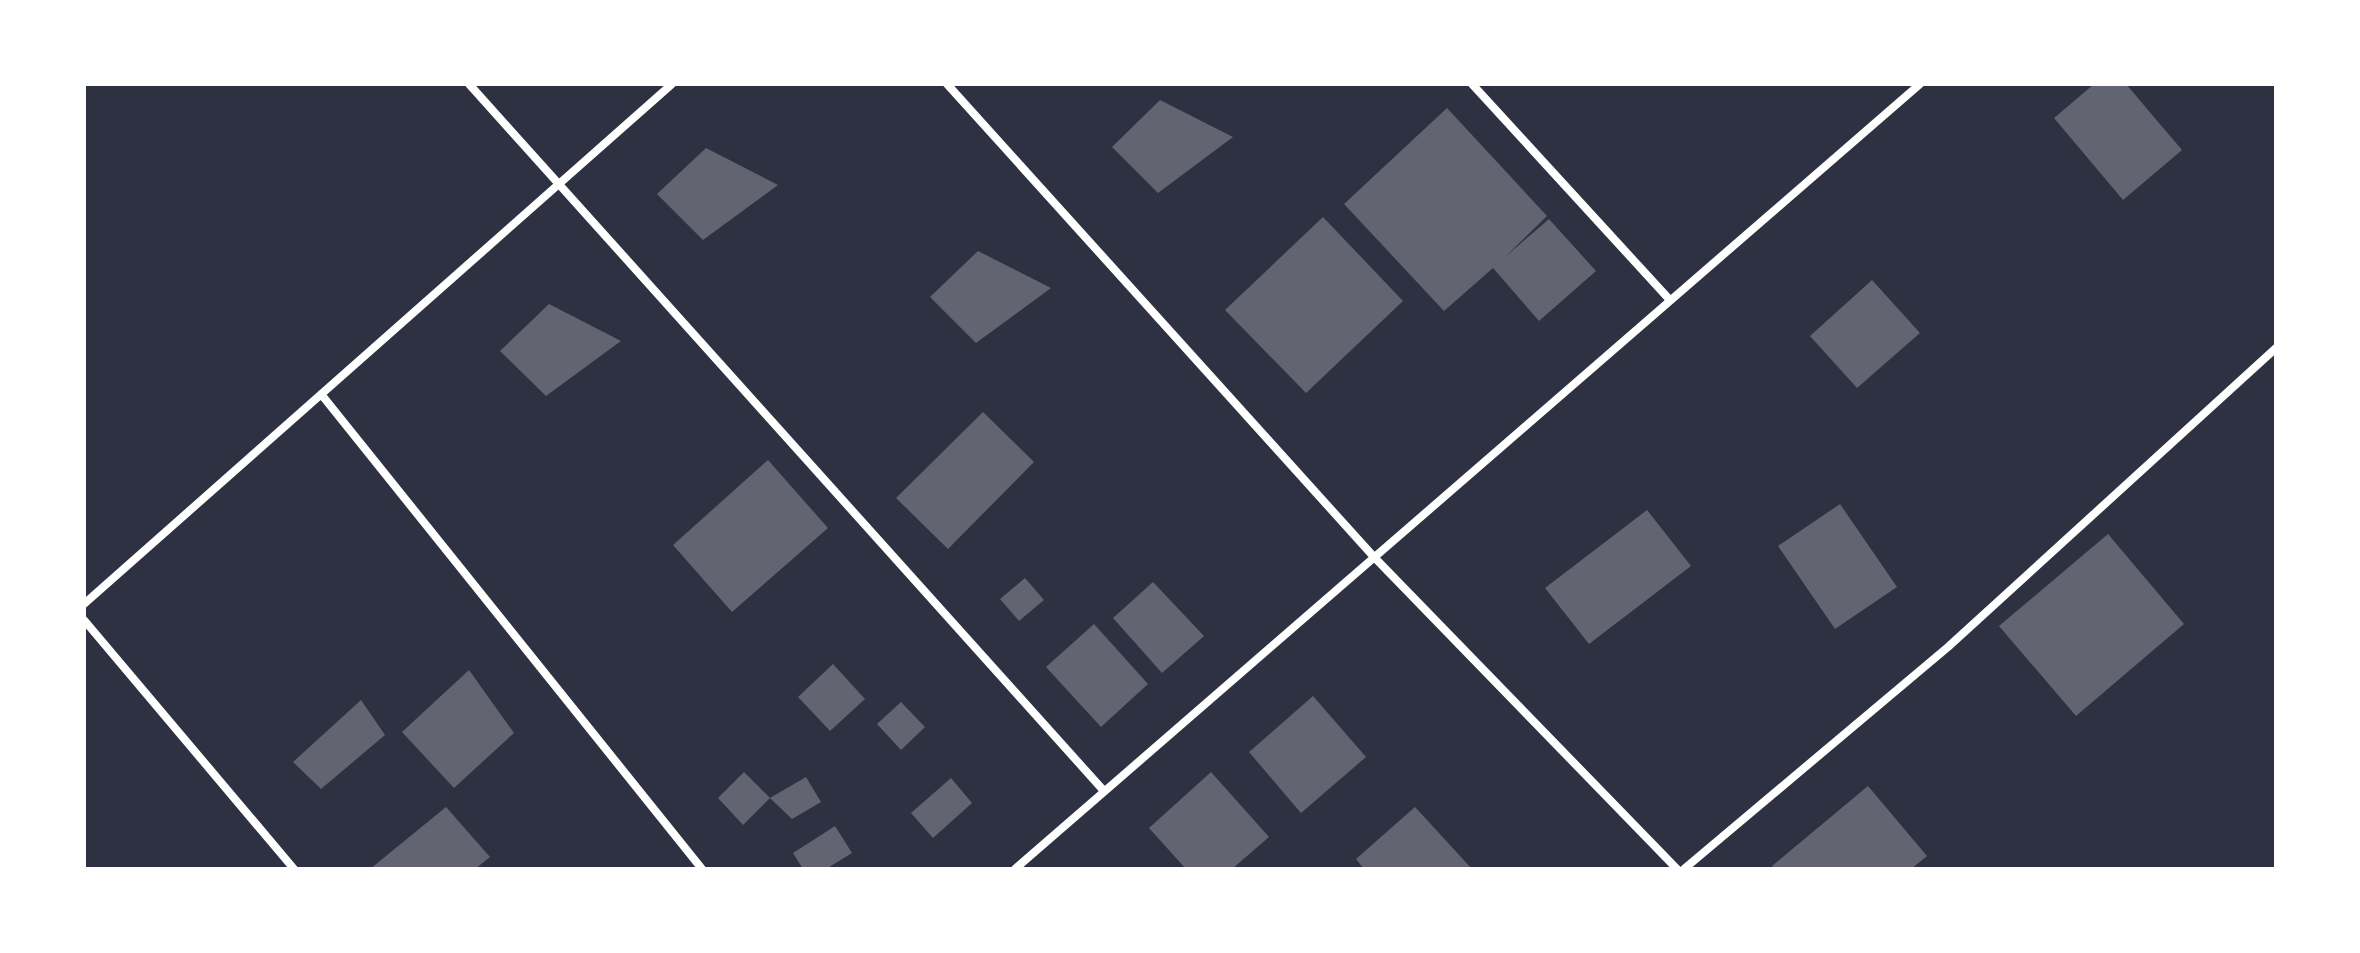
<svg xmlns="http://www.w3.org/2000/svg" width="2360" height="953" font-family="'IBM Plex Sans',sans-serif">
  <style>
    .building { fill: #626471 }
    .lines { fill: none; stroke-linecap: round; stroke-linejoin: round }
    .minor { stroke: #fff; stroke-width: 8 }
  </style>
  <rect width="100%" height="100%" fill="#2d3142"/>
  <path class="building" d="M 2094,84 L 2126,84 L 2182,150 L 2123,200 L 2054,118 Z
    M 1160,100 L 1233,137 L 1158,193 L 1112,147 Z
    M 1447,108 L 1547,216 L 1505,257 L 1549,219 L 1596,271 L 1539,321 L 1493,268 L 1444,311 L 1344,204 Z
    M 706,148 L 778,185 L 703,240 L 657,194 Z
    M 1323,217 L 1403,301 L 1306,393 L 1225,310 Z
    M 978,251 L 1051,288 L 976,343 L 930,297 Z
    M 1872,280 L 1920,333 L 1857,388 L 1810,336 Z
    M 549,304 L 621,341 L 546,396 L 500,351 Z
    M 983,412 L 1034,462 L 948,549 L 896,498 Z
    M 768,460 L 828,528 L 732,612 L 673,545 Z
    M 1840,504 L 1897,587 L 1835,629 L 1778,546 Z
    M 1647,510 L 1691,566 L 1589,644 L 1545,588 Z
    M 2108,534 L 2184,624 L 2076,716 L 1999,626 Z
    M 1025,578 L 1044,600 L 1019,621 L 1000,599 Z
    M 1153,582 L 1204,636 L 1162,673 L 1113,618 Z
    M 1094,624 L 1148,684 L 1101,727 L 1046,667 Z
    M 833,664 L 865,699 L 830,731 L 798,697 Z
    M 469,670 L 514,733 L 454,788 L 402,732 Z
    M 1313,696 L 1366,757 L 1301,813 L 1249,752 Z
    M 361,700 L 385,735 L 321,789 L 293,762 Z
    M 901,702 L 925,727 L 901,750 L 877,724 Z
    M 744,772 L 770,798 L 743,825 L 718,798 Z
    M 1211,772 L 1269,837 L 1232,869 L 1186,869 L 1149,828 Z
    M 806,777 L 821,802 L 792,819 L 770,798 Z
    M 951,778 L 972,803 L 933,838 L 911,813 Z
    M 1868,786 L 1927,856 L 1911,869 L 1775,869 L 1772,866 Z
    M 446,807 L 490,857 L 475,869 L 370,869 Z
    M 1415,807 L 1472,869 L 1364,869 L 1356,859 Z
    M 835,826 L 852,853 L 826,869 L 803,869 L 793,853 Z"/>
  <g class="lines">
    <path class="minor" d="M 469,84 L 1104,791
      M 947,84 L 1374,557 L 1677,869
      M 1472,84 L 1669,299
      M 321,394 L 702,869
      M 84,604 L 672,84
      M 84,620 L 294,869
      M 1015,869 L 1920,84
      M 1684,869 L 1948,647 L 2276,348"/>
  </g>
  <rect width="2360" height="953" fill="none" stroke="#ffffff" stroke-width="172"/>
</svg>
